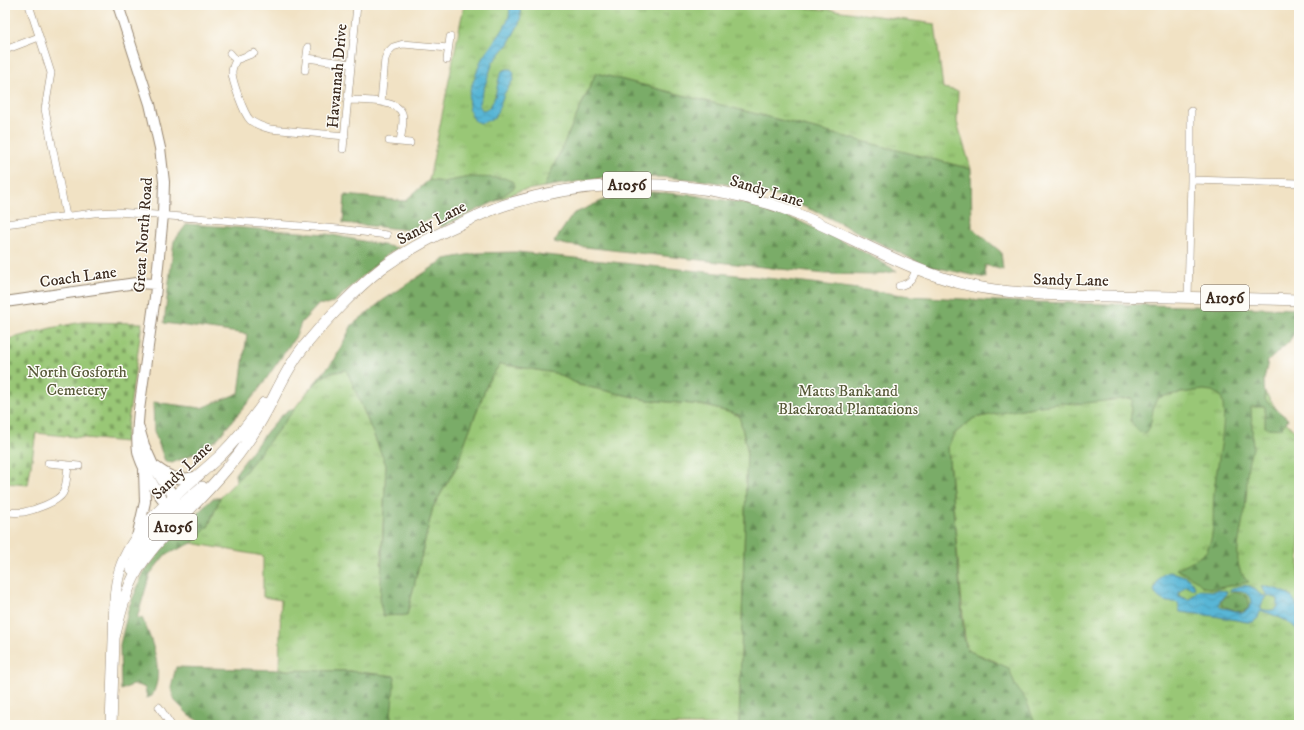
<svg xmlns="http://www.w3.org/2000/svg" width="1304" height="730" font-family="'IM FELL DW Pica',serif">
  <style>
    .grass { fill: url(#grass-tufts); stroke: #6a784a }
    .forest { fill: url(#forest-firs); stroke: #5a6b42 }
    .cemetery { fill: url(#cemetery-stones); stroke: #6a784a }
    .water { fill: url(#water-waves); stroke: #4a707a }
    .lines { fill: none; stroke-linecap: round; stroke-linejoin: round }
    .street-casing { stroke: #968671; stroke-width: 8 }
    .secondary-casing { stroke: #968671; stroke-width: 12 }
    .primary-casing { stroke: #968671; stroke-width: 12 }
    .street { stroke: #fff; stroke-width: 7 }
    .secondary { stroke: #fff; stroke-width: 10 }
    .primary { stroke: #fff; stroke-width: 11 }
    .labels { text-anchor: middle; stroke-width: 3; stroke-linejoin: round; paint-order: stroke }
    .shield { fill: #fdfcf7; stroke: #75695f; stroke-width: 1 }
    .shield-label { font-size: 15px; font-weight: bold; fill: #3b2a1e }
    .street-label { font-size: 16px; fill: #3b2a1e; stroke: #fdfcf7 }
    .park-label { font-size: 16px; fill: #575938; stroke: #fdfcf7 }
  </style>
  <defs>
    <pattern id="grass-tufts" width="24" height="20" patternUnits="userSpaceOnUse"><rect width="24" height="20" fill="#99c776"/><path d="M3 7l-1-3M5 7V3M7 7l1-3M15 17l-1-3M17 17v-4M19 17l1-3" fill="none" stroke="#7ea260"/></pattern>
    <pattern id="forest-firs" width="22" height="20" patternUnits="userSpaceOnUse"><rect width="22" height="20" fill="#7aac67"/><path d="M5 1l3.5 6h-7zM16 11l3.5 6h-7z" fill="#658c54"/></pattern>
    <pattern id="cemetery-stones" width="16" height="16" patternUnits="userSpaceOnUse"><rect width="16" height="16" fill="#99c776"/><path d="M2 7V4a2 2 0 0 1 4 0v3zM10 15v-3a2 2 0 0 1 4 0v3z" fill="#7ea260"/></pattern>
    <pattern id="water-waves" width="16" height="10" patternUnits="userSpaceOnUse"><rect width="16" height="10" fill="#58b6d6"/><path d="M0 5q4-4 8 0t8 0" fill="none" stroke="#4a94ad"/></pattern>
  </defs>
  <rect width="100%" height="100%" fill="#fdfcf7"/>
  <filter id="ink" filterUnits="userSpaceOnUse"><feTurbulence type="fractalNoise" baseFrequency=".025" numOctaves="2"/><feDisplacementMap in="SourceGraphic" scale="8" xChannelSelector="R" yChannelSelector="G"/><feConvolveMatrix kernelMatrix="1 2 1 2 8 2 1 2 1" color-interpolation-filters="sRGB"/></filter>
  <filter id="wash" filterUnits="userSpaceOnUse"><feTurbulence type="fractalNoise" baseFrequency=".012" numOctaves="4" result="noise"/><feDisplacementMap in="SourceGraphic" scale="16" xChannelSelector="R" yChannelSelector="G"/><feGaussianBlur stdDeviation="0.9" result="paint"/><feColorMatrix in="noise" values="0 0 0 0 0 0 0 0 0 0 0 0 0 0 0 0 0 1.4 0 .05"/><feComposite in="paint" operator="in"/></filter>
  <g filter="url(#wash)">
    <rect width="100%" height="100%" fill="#f1e2c4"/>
    <path class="grass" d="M 464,5 L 762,5 L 834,10 L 935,24 L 943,88 L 958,91 L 957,122 L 971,169 L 596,73 L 544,187 L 519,191 L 494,202 L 515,187 L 471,177 L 443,182 L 429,180 Z
      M 500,364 L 555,373 L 580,385 L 647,400 L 702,405 L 739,415 L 747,449 L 739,725 L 572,725 L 572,724 L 559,725 L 390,725 L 394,676 L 349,671 L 279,670 L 281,600 L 263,597 L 263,556 L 192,543 L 208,527 L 220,498 L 245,472 L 312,386 L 327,374 L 346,370 L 352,382 L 386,465 L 381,564 L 407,615 L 433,507 L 457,466 L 466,439 L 488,382 Z
      M 1086,385 L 1261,387 C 1268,396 1290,431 1299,434 L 1299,725 L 998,725 L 997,662 L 967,650 L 965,638 L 948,447 L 954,434 L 974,418 L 1033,407 Z"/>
    <path class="forest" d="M 596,73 L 971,169 L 972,228 L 1001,252 L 1003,270 L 985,265 L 986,278 L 924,265 L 819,213 L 780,197 L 738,186 L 700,180 L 661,177 L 600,178 L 544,187 Z
      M 470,177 L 504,178 L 514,182 L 515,187 L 494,202 L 441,227 L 434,217 L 409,230 L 343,223 L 345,195 L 405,201 L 429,180 L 443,182 Z
      M 653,192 L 692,195 L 749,204 L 799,221 L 855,247 L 897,271 L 875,275 L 825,274 L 567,245 L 554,242 L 573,214 L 604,200 Z
      M 187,224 L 327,234 L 398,248 L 384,257 L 335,301 L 327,305 L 319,304 L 301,323 L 296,336 L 257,392 L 217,439 L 198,452 L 172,463 L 165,461 L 154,431 L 153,402 L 201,408 L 239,393 L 247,334 L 164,323 L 174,241 Z
      M 517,252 L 804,282 L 911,296 L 997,301 L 1299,309 L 1299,331 L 1294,334 L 1288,343 L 1268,361 L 1264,380 L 1265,400 L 1288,419 L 1281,429 C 1277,428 1268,429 1265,427 L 1265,407 L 1251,407 L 1253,449 C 1245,464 1248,483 1246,499 C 1245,507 1246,511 1243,518 C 1240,538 1230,568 1249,582 L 1214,589 L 1203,587 L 1196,580 L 1176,569 C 1184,565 1204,556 1207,550 C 1216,533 1212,511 1214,493 C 1216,466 1229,420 1221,396 L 1212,391 L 1203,390 L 1168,395 L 1158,398 L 1154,404 L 1150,427 L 1146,433 L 1139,432 C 1125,419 1133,415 1132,398 L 1076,404 L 1063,403 L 1033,407 L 974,418 L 954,434 L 948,447 L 964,638 L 967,650 L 1009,668 L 1015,685 L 1026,700 L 1036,725 L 739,725 L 747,449 L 739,415 L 702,405 L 647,400 L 580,385 L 555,373 L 500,364 L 488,382 L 466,439 L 457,466 L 433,507 L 407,615 L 383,616 L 380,603 L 386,465 L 352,382 L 346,370 L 327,374 L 312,386 L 335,359 L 352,325 L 382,301 L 445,259 L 477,253 Z
      M 291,409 L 294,410 L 245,472 L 236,481 L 235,474 C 246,460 277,414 291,409 Z
      M 213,498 L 220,498 L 208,527 L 192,543 L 165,555 L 150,574 L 137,618 L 142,618 C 150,635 160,662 157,681 C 156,686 154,692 152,696 L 147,698 L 145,688 C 135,682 130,686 121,690 L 120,645 L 129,607 L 144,572 L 170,540 Z
      M 1236,592 C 1251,592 1254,611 1241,611 C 1236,612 1228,607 1222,606 L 1221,602 C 1225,596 1229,594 1236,592 Z
      M 176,667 L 279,670 L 349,671 L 395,676 L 390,725 L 238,725 L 202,723 L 190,716 L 174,700 L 171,687 Z"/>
    <path class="cemetery" d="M 82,322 L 142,323 L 125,442 L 36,433 L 28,485 L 5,483 L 5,340 L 51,328 Z"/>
    <path class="water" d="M 509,5 L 519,5 L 521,16 L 519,24 L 508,44 L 493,62 L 480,100 L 479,105 L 482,110 L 488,109 C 499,96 495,85 502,71 L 507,69 L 511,69 L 514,73 L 513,80 L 504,94 L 495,118 L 481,123 L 475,121 C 465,105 468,94 475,77 C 478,70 479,63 483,57 C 492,43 514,22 509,5 Z
      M 1168,572 C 1178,573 1193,577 1195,588 L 1193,589 L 1186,586 L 1179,592 L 1179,596 L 1186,599 L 1190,599 L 1198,590 L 1214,591 L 1218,590 L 1227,591 C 1226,597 1220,597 1219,605 L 1222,608 L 1229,609 L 1242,613 C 1248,610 1251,608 1252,600 C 1244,590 1242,589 1230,592 L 1230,590 C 1256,577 1254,596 1266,596 L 1266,597 C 1264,599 1260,606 1261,609 C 1267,611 1274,611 1278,607 L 1278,599 L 1268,596 L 1261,587 C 1266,586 1271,588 1276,589 C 1301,596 1299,612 1299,634 C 1295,622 1274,615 1262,611 L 1260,612 L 1258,618 L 1253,622 L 1247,622 L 1214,616 L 1180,612 L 1178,603 C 1174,601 1172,603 1168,602 C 1162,601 1157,597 1154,592 C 1156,583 1159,575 1168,572 Z"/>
  </g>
  <g filter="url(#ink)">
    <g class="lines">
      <g class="street-casing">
        <path id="street" d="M 29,5 L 51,73 L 45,109 L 66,216
          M 5,50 L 39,37
          M 230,53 L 236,60 L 254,53
          M 307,58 L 351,64
          M 236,60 C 234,64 232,68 232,72 C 232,81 244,114 250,120 C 256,125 263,127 270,129 L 345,136
          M 447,60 L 450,37
          M 305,70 L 308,47
          M 348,100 C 361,101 396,99 402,113 C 405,121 401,133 400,142
          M 381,102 L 385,59 L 388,52 L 393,47 L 403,44 L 448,48
          M 389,141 L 410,143
          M 343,149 L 357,5
          M 1191,180 L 1191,111
          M 5,224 L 94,213 L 117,212 L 339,229 L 387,235
          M 899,286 C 910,283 913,280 916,269
          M 1188,298 L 1191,180 L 1299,183
          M 48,463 L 79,466
          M 5,512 C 11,512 18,513 24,512 C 34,510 58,502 63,493 C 67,485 67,474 68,465
          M 159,707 L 171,725"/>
      </g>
      <g class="secondary-casing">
        <path id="secondary" d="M 118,5 L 150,104 L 160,148 L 164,182 L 163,215 L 155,297 L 139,410 C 138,424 136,438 138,451 C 140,464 159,498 169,506 C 172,508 174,508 178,508 L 174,496 L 164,483 L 153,465 L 144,445 L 138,425
          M 5,302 L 136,283 L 156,284
          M 156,467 C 172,479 179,481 198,476
          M 137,537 L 145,502 L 144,470"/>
      </g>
      <g class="primary-casing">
        <path id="primary" d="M 132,569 C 145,534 175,510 202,487
          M 114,638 C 120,614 125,592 137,571 C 150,548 170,530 188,511 C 211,487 234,463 252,435 C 271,408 281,376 302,349 C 323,323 355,289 382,268 C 403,253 426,240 449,229 C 469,220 488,210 508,204 C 579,182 655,179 727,193 C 745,197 764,201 782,208 C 846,232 904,271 972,286 C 1017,295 1062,295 1107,296 C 1171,297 1235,298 1299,300
          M 111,725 C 112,697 113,668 114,640 C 115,617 113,592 120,570 C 135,522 186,488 221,455 C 237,439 251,421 264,403"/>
      </g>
      <use href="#street" class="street"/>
      <use href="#secondary" class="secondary"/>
      <use href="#primary" class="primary"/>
    </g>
  </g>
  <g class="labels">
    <g class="shield">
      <rect x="603" y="172" width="48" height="26" rx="3"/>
      <rect x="1201" y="285" width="48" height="26" rx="3"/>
      <rect x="149" y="514" width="48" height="26" rx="3"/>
    </g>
    <g class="shield-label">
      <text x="627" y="190">A1056</text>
      <text x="1225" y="303">A1056</text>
      <text x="173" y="532">A1056</text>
    </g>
    <g class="street-label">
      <text transform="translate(336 76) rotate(-85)" y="6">Havannah Drive</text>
      <text transform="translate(767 190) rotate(17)" y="6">Sandy Lane</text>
      <text transform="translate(431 222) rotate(-28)" y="6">Sandy Lane</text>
      <text transform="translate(142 235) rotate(-86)" y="6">Great North Road</text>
      <text transform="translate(78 276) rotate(-8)" y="6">Coach Lane</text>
      <text transform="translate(1071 279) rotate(1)" y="6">Sandy Lane</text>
      <text transform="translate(181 470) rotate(-43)" y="6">Sandy Lane</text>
    </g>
    <g class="park-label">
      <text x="77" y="377">North Gosforth<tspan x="77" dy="18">Cemetery</tspan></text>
      <text x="848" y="396">Matts Bank and<tspan x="848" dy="18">Blackroad Plantations</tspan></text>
    </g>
  </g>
  <rect width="1304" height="730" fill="none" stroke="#fdfcf7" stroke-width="20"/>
</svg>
